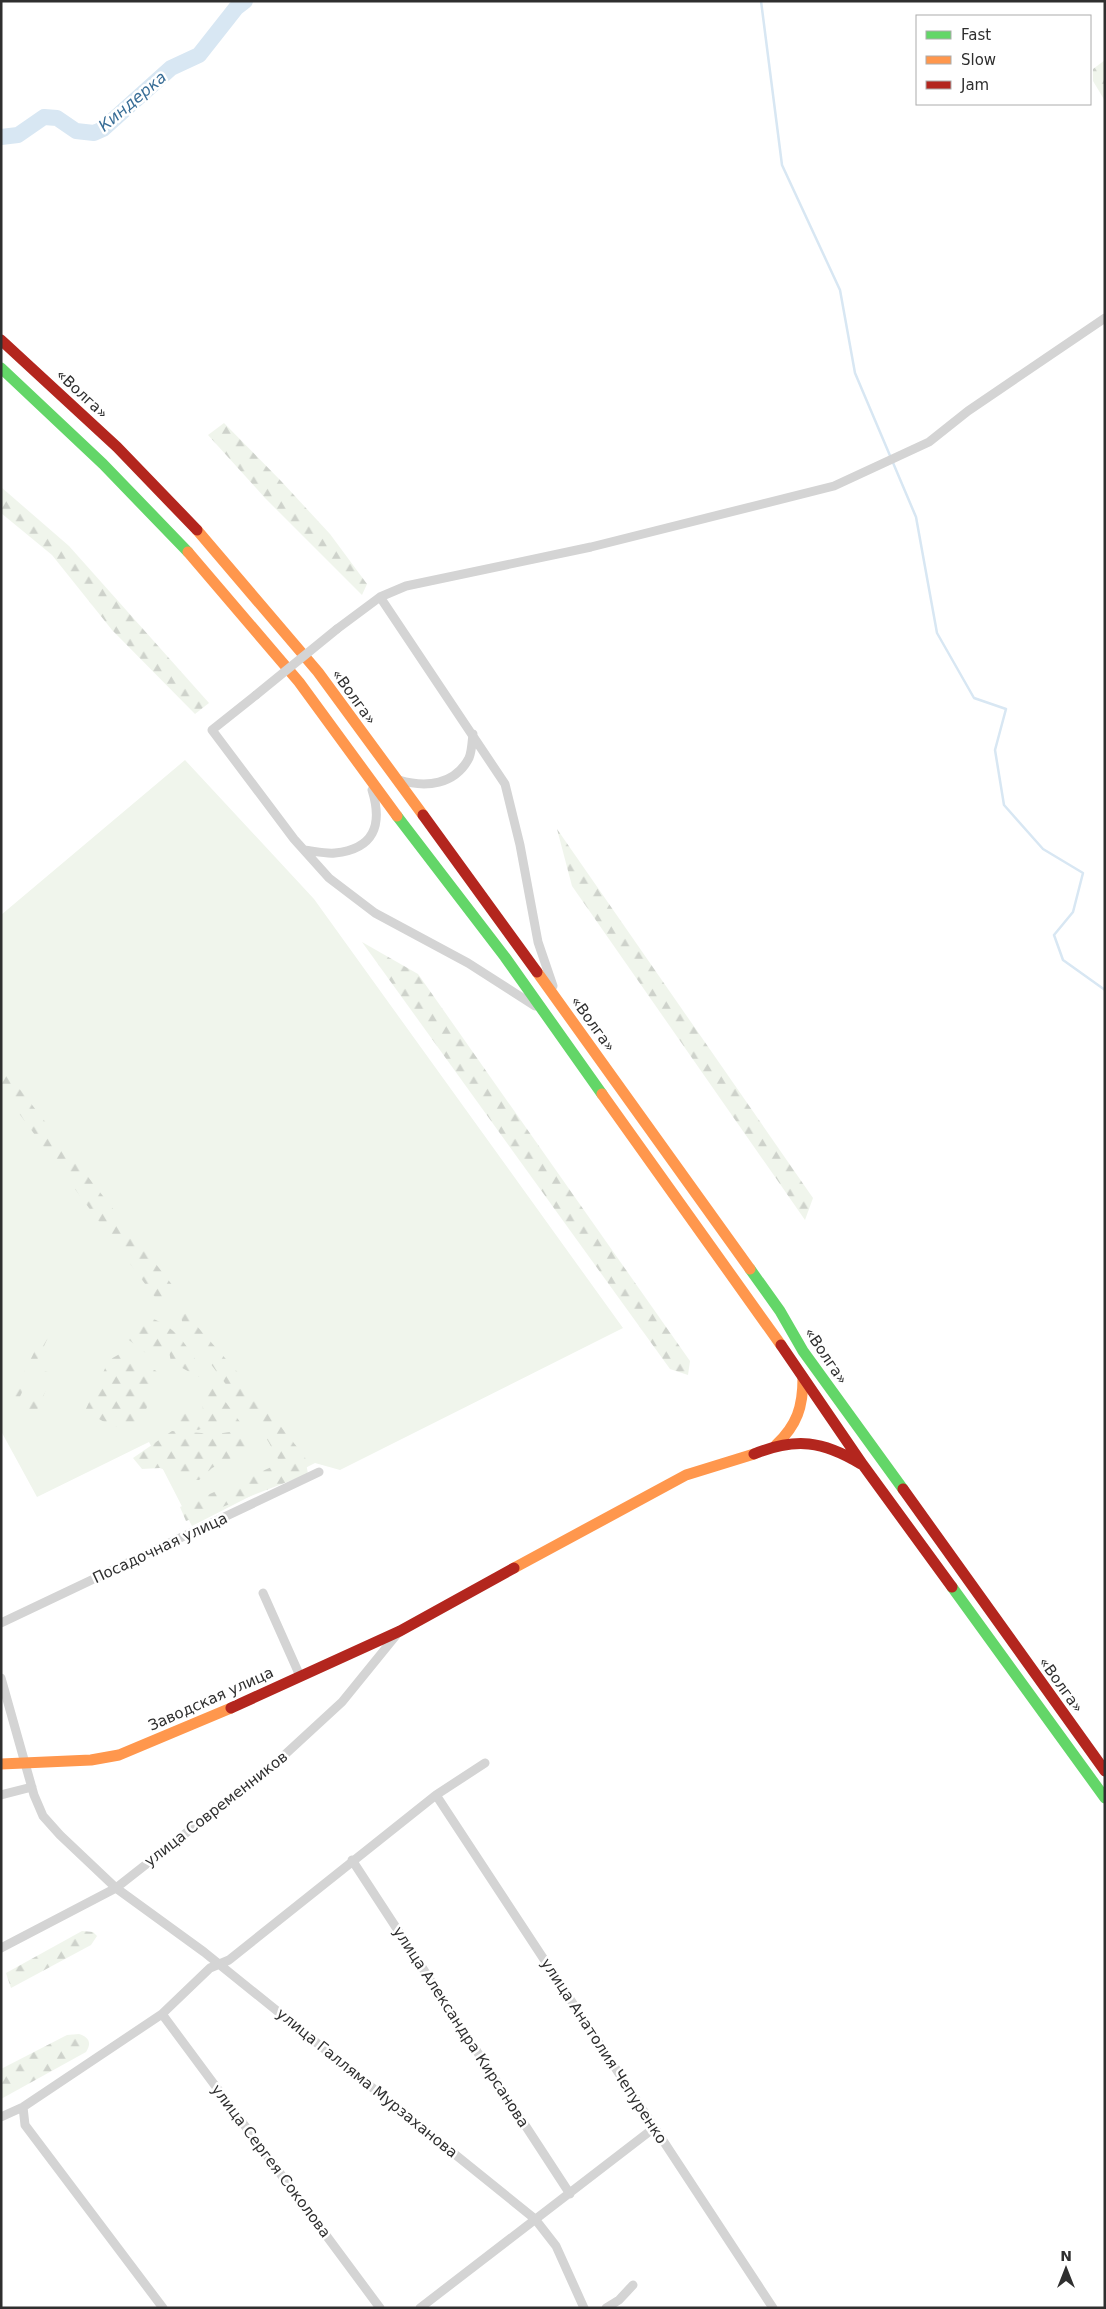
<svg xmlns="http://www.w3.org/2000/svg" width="1106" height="2309" font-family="'DejaVu Sans',sans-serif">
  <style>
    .green { fill: #f0f5ec }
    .forest { fill: url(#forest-firs) }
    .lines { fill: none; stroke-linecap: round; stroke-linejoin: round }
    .stream { stroke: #d8e7f3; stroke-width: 2.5 }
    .river { stroke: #d8e7f3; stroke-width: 16 }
    .street { stroke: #d4d4d4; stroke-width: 9 }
    .fast { stroke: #63d668; stroke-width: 11 }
    .slow { stroke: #ff974d; stroke-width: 11 }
    .jam { stroke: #b3261e; stroke-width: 11 }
    .street-bridge { stroke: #d4d4d4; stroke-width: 9 }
    .labels { text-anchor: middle; stroke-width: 5; stroke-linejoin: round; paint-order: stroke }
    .street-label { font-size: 15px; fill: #2f2f2f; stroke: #fff }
    .water-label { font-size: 16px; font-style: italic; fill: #386d96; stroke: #fff }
  </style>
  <defs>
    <pattern id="forest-firs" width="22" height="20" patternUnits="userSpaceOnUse" patternTransform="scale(1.25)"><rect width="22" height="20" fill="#f0f5ec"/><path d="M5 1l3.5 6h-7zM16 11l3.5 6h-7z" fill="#ced2cb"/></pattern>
  </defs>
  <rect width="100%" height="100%" fill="#fff"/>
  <path class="green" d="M 185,760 L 314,899 L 623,1328 L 340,1470 L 315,1463 L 192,1526 L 149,1442 L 37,1497 L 1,1431 L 1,915 Z"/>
  <path class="forest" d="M 1105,60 L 1105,101 L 1093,81 L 1093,69 Z
    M 224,423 L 281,481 L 330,534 L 367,584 L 362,595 L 265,498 L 208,435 Z
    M 1,487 L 69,546 L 209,703 L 195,714 L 112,630 L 52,555 L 1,513 Z
    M 557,829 L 813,1198 L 805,1220 L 572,886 Z
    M 362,942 L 418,974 L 690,1361 L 688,1375 L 670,1369 Z
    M 1,1065 L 173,1286 L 171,1298 L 157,1300 L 1,1089 Z
    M 190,1313 L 195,1324 L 240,1375 L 305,1457 L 308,1474 L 186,1521 L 180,1507 L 276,1465 L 278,1459 L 268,1441 L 184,1328 L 180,1314 Z
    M 146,1317 C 174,1323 188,1347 202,1370 L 199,1377 L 171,1362 L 169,1351 L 156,1361 L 125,1337 L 129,1327 Z
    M 49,1323 L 54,1325 L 16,1405 L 9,1402 Z
    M 125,1351 L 145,1364 L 144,1371 L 155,1370 L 160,1375 L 136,1434 L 126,1435 L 127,1424 L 113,1427 L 92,1415 L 83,1430 L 77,1428 L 109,1360 Z
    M 45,1371 L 53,1374 L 34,1417 L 27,1413 Z
    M 212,1383 L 240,1422 L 215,1423 L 198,1430 L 175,1423 L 177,1413 L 183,1408 L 201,1419 L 204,1416 L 200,1391 Z
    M 244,1430 L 250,1439 L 245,1451 L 212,1468 L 199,1480 L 188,1480 L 160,1468 L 142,1469 L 133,1458 L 172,1431 L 216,1434 Z
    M 82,1931 L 93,1932 L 97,1936 L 91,1945 L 11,1988 L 6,1973 Z
    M 79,2034 C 89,2037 92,2043 86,2052 L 1,2099 L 1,2069 L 67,2035 Z"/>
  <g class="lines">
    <path class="stream" d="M 761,1 L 782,165 L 840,290 L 855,373 L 916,517 L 937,633 L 974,698 L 1006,709 L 995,750 L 1004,805 L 1043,849 L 1083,873 L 1073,912 L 1054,935 L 1063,960 L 1105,990"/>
    <path class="river" d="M 1,137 L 18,135 L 44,117 L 57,118 L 76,131 L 94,133 L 103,129 L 171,68 L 199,55 L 236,8 L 245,1"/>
    <path class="street" d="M 380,597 L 505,784 L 520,845 L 538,942 L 553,986
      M 337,629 L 380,597 L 406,586 L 591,547 L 834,486 L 929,442 L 968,411 L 1105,318
      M 256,695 L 212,730 L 294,839 L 329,878 L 375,913 L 468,963 L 535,1006
      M 399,780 C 426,788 455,785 469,758 C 472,751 472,741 473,734
      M 304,850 C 314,851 325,854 335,853 C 374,849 383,825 372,790
      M 263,1593 L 300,1676
      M 1,1623 L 319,1472
      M 1,1678 L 34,1795 L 43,1816 L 60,1835 L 116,1888 L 204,1952 L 535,2219 L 556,2246 L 584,2308
      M 1,1795 L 32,1787
      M 436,1795 L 773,2308
      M 352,1860 L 570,2194
      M 1,1948 L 116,1888 L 279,1760 L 342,1702 L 398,1633
      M 162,2014 L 380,2308
      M 23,2107 L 25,2125 L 163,2308
      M 1,2117 L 23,2107 L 162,2014 L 210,1968 L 229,1960 L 436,1795 L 485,1763
      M 420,2308 L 654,2128
      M 606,2308 L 619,2300 L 633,2285"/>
    <path class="fast" d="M 1,368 L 103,464 L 188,552
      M 397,816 L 505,957 L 602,1094
      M 750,1269 L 780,1311 L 803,1351 L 903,1489
      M 952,1587 L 1105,1798"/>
    <path class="slow" d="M 197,530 L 318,672 L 423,815
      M 188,552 L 299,682 L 397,816
      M 537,972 L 750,1269
      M 602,1094 L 781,1345
      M 776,1445 C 797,1425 803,1407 803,1378
      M 514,1568 L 686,1475 L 754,1454
      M 1,1764 L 91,1760 L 119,1755 L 231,1708"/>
    <path class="jam" d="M 1,340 L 117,447 L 197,530
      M 423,815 L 537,972
      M 781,1345 L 863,1465 L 952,1587
      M 754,1454 C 796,1437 823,1441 861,1464
      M 903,1489 L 1105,1771
      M 231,1708 L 400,1631 L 514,1568"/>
    <path class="street-bridge" d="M 256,695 L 337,629"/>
  </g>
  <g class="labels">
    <g class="street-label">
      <text transform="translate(82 394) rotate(43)" y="5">«Волга»</text>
      <text transform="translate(354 697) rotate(54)" y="5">«Волга»</text>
      <text transform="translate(593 1024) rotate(54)" y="5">«Волга»</text>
      <text transform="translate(826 1356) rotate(56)" y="5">«Волга»</text>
      <text transform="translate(160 1548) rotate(-25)" y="5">Посадочная улица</text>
      <text transform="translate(1061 1685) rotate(54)" y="5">«Волга»</text>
      <text transform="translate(211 1699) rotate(-24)" y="5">Заводская улица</text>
      <text transform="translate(216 1809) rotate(-38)" y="5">улица Современников</text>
      <text transform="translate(461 2027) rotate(57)" y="5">улица Александра Кирсанова</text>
      <text transform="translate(604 2051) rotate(57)" y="5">улица Анатолия Чепуренко</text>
      <text transform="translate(367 2083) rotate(39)" y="5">улица Галляма Мурзаханова</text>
      <text transform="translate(271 2161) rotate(53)" y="5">улица Сергея Соколова</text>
    </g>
    <g class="water-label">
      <text transform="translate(132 101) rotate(-40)" y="6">Киндерка</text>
    </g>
  </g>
  <rect width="1106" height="2309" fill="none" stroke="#2f2f2f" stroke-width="5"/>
  <rect x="916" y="15" width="175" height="90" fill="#ffffff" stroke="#acacac"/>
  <rect x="926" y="31" width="25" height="8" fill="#63d668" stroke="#acacac"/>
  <text x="961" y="40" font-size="15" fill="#2f2f2f">Fast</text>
  <rect x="926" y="56" width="25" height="8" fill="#ff974d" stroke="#acacac"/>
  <text x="961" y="65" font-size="15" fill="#2f2f2f">Slow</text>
  <rect x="926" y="81" width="25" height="8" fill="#b3261e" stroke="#acacac"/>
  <text x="961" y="90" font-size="15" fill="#2f2f2f">Jam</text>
  <g transform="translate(1066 2269)" stroke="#ffffff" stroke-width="4" paint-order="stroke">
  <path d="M0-4L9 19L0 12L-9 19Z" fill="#2f2f2f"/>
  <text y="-8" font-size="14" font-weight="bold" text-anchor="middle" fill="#2f2f2f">N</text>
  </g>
</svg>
